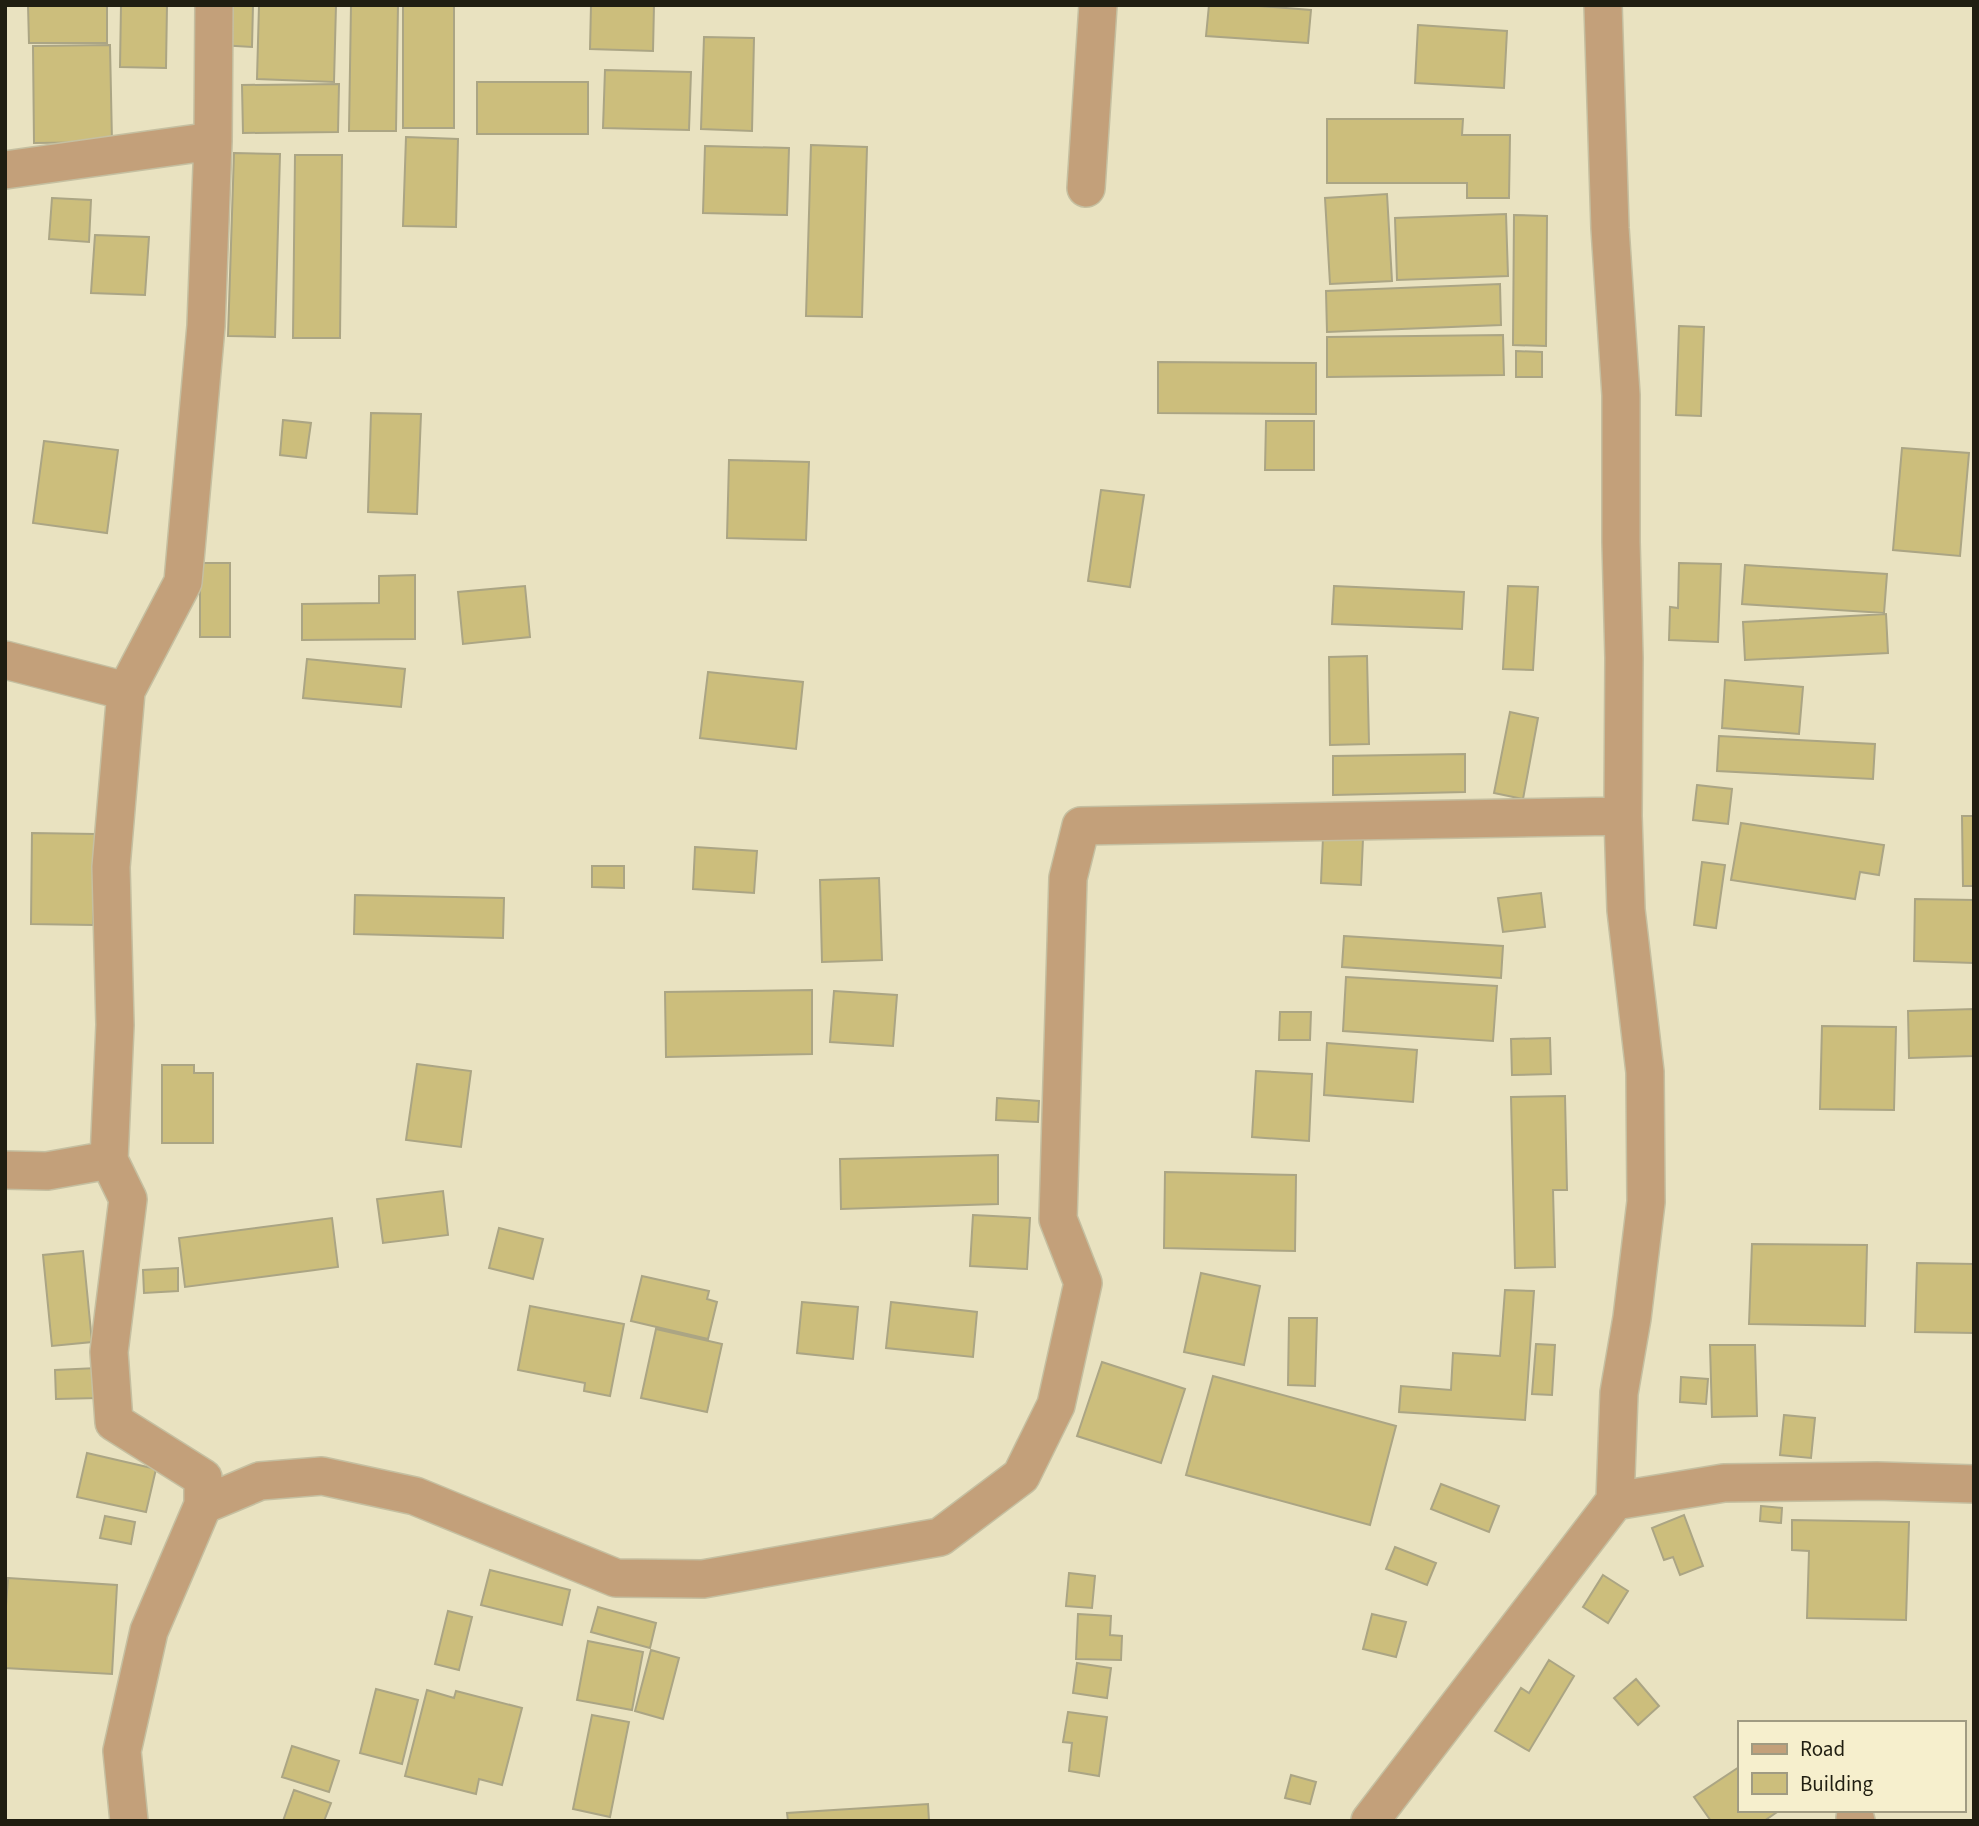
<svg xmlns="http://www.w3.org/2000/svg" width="1979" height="1826" font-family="'Source Sans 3',sans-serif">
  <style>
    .building { fill: #ccbe7c; stroke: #aba584; stroke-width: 2 }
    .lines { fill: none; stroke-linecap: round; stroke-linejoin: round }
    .street-casing { stroke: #c5bfa0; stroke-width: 40 }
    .street { stroke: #c3a07a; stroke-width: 37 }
  </style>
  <rect width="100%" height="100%" fill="#e9e2c0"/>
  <path class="building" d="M 28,5 L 107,5 L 107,43 L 29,43 Z
    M 121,5 L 167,5 L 166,68 L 120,67 Z
    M 221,5 L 253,5 L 252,47 L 219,45 Z
    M 259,5 L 336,5 L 334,82 L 257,79 Z
    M 351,5 L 398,5 L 396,131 L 349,131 Z
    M 403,5 L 454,5 L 454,128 L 403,128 Z
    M 591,5 L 654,5 L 653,51 L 590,49 Z
    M 1209,5 L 1246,5 L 1311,10 L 1308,43 L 1206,36 Z
    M 1418,25 L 1507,31 L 1504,88 L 1415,83 Z
    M 704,37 L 754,38 L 752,131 L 701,129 Z
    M 110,45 L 112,142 L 34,143 L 33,46 Z
    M 605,70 L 691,72 L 689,130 L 603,128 Z
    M 477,82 L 588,82 L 588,134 L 477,134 Z
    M 339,84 L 338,132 L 243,133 L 242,85 Z
    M 1327,119 L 1463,119 L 1462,135 L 1510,135 L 1509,198 L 1467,198 L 1467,183 L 1327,183 Z
    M 406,137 L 458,139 L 456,227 L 403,226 Z
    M 811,145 L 867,147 L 862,317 L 806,316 Z
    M 705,146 L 789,148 L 787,215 L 703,213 Z
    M 234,153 L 280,154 L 275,337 L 228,336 Z
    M 295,155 L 342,155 L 340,338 L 293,338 Z
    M 1387,194 L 1392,281 L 1330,284 L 1325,198 Z
    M 52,198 L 91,200 L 89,242 L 49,239 Z
    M 1506,214 L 1508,276 L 1397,280 L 1395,218 Z
    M 1514,215 L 1547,216 L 1546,346 L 1513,345 Z
    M 95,235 L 149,237 L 145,295 L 91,293 Z
    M 1500,284 L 1501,325 L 1327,332 L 1326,291 Z
    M 1679,326 L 1704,327 L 1701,416 L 1676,415 Z
    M 1503,335 L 1504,375 L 1327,377 L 1327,337 Z
    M 1516,351 L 1542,352 L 1542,377 L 1516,377 Z
    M 1158,362 L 1316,363 L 1316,414 L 1158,413 Z
    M 371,413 L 421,414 L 417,514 L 368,512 Z
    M 283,420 L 311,423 L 306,458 L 280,455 Z
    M 1266,421 L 1314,421 L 1314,470 L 1265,470 Z
    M 44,441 L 118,450 L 107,533 L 33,523 Z
    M 1902,448 L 1969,453 L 1960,556 L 1893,550 Z
    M 729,460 L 809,462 L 806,540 L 727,538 Z
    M 1101,490 L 1144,495 L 1130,587 L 1088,581 Z
    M 200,563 L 230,563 L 230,637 L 200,637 Z
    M 1679,563 L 1721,564 L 1718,642 L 1669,640 L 1670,607 L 1678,608 Z
    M 1745,565 L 1887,574 L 1884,613 L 1742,604 Z
    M 415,575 L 415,639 L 302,640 L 302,604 L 379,603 L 379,576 Z
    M 525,586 L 530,637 L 463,644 L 458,592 Z
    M 1334,586 L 1464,592 L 1462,629 L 1332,624 Z
    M 1508,586 L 1538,587 L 1533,670 L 1503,669 Z
    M 1886,614 L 1888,653 L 1745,660 L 1743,622 Z
    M 1367,656 L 1369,744 L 1330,745 L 1329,657 Z
    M 307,659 L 405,669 L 401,707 L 303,698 Z
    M 708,672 L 803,682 L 796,749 L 700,738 Z
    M 1725,680 L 1803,687 L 1799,734 L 1722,728 Z
    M 1510,712 L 1538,718 L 1523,799 L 1494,793 Z
    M 1719,736 L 1875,744 L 1873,779 L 1717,771 Z
    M 1465,754 L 1465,792 L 1333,795 L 1333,756 Z
    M 1697,785 L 1732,789 L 1728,824 L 1693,820 Z
    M 1962,816 L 1974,816 L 1974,886 L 1963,886 Z
    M 1741,823 L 1884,845 L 1879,875 L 1860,872 L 1855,899 L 1731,880 Z
    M 32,833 L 95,834 L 93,925 L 31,924 Z
    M 1323,837 L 1363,839 L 1361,885 L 1321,883 Z
    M 695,847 L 757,851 L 754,893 L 693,889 Z
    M 1702,862 L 1725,865 L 1716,928 L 1694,925 Z
    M 592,866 L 624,866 L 624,888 L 592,887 Z
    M 879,878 L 882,960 L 822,962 L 820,880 Z
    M 1541,893 L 1545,927 L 1503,932 L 1498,898 Z
    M 355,895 L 504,898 L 503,938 L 354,934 Z
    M 1915,899 L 1974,900 L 1974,963 L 1914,961 Z
    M 1344,936 L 1503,946 L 1501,978 L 1342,967 Z
    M 1346,977 L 1497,986 L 1493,1041 L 1343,1031 Z
    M 812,990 L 812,1054 L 666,1057 L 665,992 Z
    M 834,991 L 897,995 L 893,1046 L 830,1042 Z
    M 1974,1009 L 1974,1056 L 1909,1058 L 1908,1011 Z
    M 1280,1012 L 1311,1012 L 1310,1040 L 1279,1040 Z
    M 1822,1026 L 1896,1027 L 1894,1110 L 1820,1109 Z
    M 1550,1038 L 1551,1074 L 1512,1075 L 1511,1039 Z
    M 1327,1043 L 1417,1050 L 1413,1102 L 1324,1095 Z
    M 417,1064 L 471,1071 L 461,1147 L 406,1140 Z
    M 162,1065 L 194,1065 L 194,1073 L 213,1073 L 213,1143 L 162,1143 Z
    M 1256,1071 L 1312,1074 L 1309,1141 L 1252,1137 Z
    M 1565,1096 L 1567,1190 L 1553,1190 L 1555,1267 L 1515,1268 L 1511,1097 Z
    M 997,1098 L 1039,1101 L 1038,1122 L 996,1120 Z
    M 998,1155 L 998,1204 L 841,1209 L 840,1159 Z
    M 1165,1172 L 1296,1175 L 1295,1251 L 1164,1248 Z
    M 443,1191 L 448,1235 L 383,1243 L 377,1199 Z
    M 973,1215 L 1030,1218 L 1027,1269 L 970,1266 Z
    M 332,1218 L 338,1267 L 185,1287 L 179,1238 Z
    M 499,1228 L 543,1239 L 533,1279 L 489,1268 Z
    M 1752,1244 L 1867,1245 L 1865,1326 L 1749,1324 Z
    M 83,1251 L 92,1342 L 52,1346 L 43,1255 Z
    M 1917,1263 L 1974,1264 L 1974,1333 L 1915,1332 Z
    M 178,1268 L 178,1291 L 144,1293 L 143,1270 Z
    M 1201,1273 L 1260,1286 L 1244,1365 L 1184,1352 Z
    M 642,1276 L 709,1291 L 707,1299 L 717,1302 L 708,1339 L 631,1321 Z
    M 1505,1290 L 1534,1291 L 1525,1420 L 1399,1412 L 1401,1386 L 1451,1390 L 1453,1353 L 1500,1356 Z
    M 802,1302 L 858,1307 L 853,1359 L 797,1353 Z
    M 891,1302 L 977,1312 L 973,1357 L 886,1348 Z
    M 530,1306 L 624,1324 L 610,1396 L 584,1391 L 585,1383 L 518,1370 Z
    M 1289,1318 L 1317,1318 L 1315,1386 L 1288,1385 Z
    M 656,1329 L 722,1344 L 707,1412 L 641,1398 Z
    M 1536,1344 L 1555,1345 L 1552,1395 L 1532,1394 Z
    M 1710,1345 L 1755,1345 L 1757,1416 L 1712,1417 Z
    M 1102,1362 L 1185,1389 L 1161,1463 L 1077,1436 Z
    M 97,1368 L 98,1398 L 56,1399 L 55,1370 Z
    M 1213,1376 L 1396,1426 L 1370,1525 L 1186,1475 Z
    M 1681,1377 L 1708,1379 L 1706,1404 L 1680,1402 Z
    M 1784,1415 L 1815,1418 L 1811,1458 L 1780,1455 Z
    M 87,1453 L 156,1469 L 146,1512 L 77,1497 Z
    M 1441,1484 L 1499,1506 L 1489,1532 L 1431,1509 Z
    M 1761,1506 L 1782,1508 L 1781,1523 L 1760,1521 Z
    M 1684,1515 L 1703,1566 L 1680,1575 L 1673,1557 L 1664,1560 L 1652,1528 Z
    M 105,1516 L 135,1522 L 131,1544 L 100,1538 Z
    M 1792,1520 L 1909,1522 L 1906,1620 L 1807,1618 L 1809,1551 L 1792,1550 Z
    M 1395,1547 L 1436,1563 L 1427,1585 L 1386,1569 Z
    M 490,1570 L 570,1590 L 562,1625 L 481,1605 Z
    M 1069,1573 L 1095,1576 L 1092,1608 L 1066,1606 Z
    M 1603,1575 L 1628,1591 L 1608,1623 L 1583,1607 Z
    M 8,1578 L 117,1585 L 112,1674 L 5,1668 L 5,1620 Z
    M 598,1607 L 656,1623 L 650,1648 L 591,1632 Z
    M 448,1611 L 472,1617 L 459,1670 L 435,1664 Z
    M 1078,1614 L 1111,1616 L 1110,1635 L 1122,1636 L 1121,1660 L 1076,1659 Z
    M 1372,1614 L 1406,1622 L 1396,1657 L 1363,1649 Z
    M 588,1641 L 643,1652 L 632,1710 L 577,1700 Z
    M 651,1650 L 679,1658 L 663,1719 L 635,1711 Z
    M 1549,1660 L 1574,1676 L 1529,1751 L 1495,1731 L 1521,1688 L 1529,1693 Z
    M 1077,1663 L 1111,1668 L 1107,1698 L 1073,1693 Z
    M 1636,1679 L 1659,1706 L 1638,1725 L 1614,1698 Z
    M 376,1689 L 418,1700 L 402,1764 L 360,1753 Z
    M 427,1690 L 454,1698 L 456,1691 L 522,1708 L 502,1785 L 479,1779 L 476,1794 L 405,1776 Z
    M 1068,1712 L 1107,1717 L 1099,1776 L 1069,1771 L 1072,1743 L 1063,1742 Z
    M 592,1715 L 629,1722 L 610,1817 L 573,1809 Z
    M 292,1746 L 339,1761 L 329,1792 L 282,1777 Z
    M 1739,1767 L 1739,1810 L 1780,1810 L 1764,1821 L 1711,1821 L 1694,1797 Z
    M 1291,1775 L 1316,1782 L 1310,1804 L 1285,1798 Z
    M 294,1790 L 331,1803 L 324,1821 L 283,1821 Z
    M 928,1804 L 929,1821 L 788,1821 L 787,1813 Z"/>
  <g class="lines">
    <g class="street-casing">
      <path id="street" d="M 5,170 L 213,141
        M 1086,188 L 1098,5
        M 5,660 L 126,691
        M 109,1160 L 128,1199 L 109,1352 L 114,1422 L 203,1478 L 203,1505 L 149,1631 L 122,1751 L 129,1821
        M 5,1170 L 47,1171 L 109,1160 L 115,1025 L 111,867 L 126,691 L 183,582 L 206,326 L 213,141 L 214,5
        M 1615,1501 L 1724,1483 L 1877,1481 L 1974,1484
        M 203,1505 L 260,1481 L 322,1476 L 415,1496 L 616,1578 L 703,1579 L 940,1537 L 1021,1476 L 1056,1405 L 1083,1283 L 1058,1219 L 1068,878 L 1081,826 L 1623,816
        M 1855,1818 L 1856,1821
        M 1370,1821 L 1615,1501 L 1619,1393 L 1632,1318 L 1646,1202 L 1645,1072 L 1626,910 L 1623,816 L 1624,658 L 1621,542 L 1621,395 L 1610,228 L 1603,5"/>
    </g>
    <use href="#street" class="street"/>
  </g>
  <rect width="1979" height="1826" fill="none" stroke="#201e11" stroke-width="14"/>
  <rect x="1738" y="1721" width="228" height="91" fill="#f6efcd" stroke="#a09b82" stroke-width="2"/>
  <rect x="1752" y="1744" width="35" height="10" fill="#c3a07a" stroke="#a09b82" stroke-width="2"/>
  <text x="1800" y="1756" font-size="21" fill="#201e11">Road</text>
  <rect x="1752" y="1773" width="35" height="21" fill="#ccbe7c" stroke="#a09b82" stroke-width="2"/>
  <text x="1800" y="1791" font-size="21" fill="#201e11">Building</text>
</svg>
